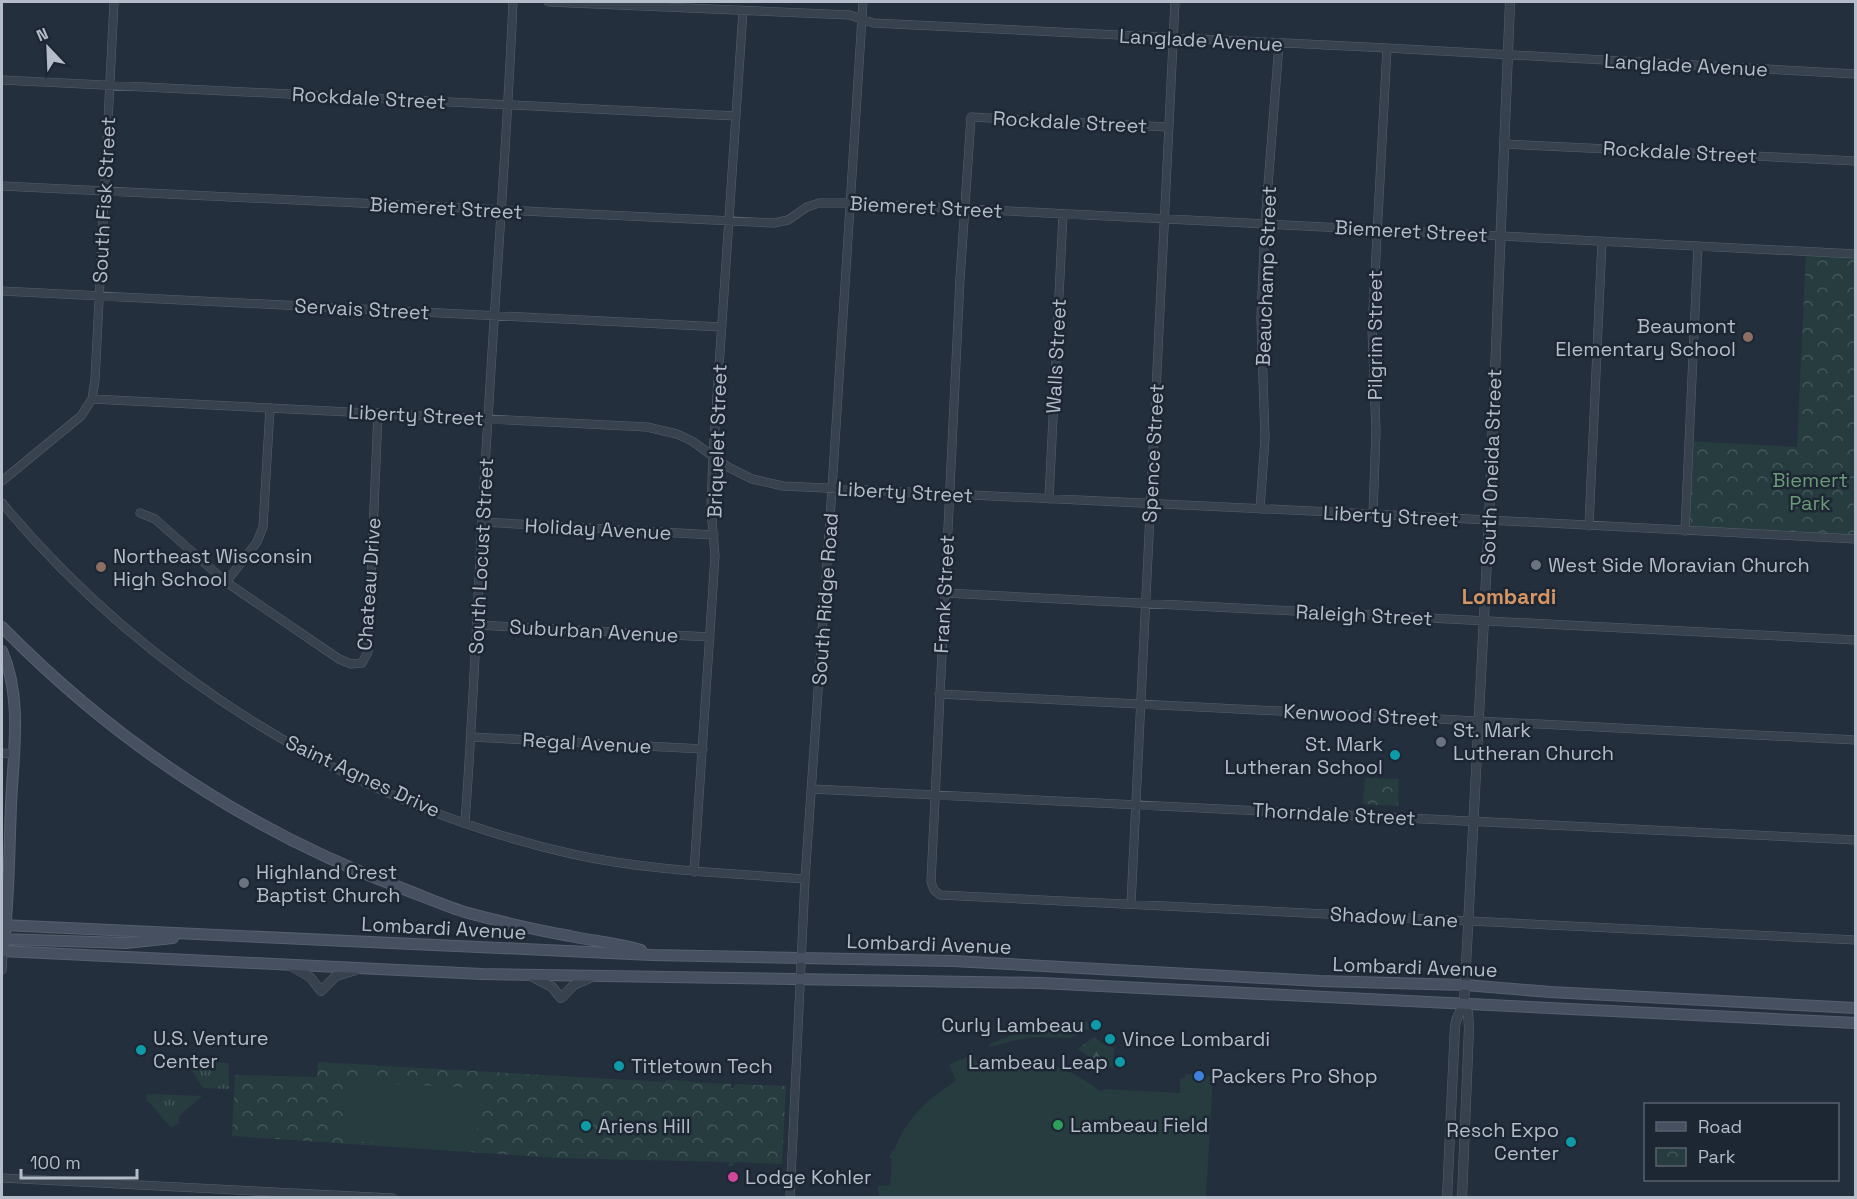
<svg xmlns="http://www.w3.org/2000/svg" width="1857" height="1199" font-family="'Space Grotesk',sans-serif">
  <style>
    .grass { fill: url(#grass-tufts) }
    .forest { fill: url(#forest-firs) }
    .park { fill: url(#park-crowns) }
    .garden { fill: #263c3f }
    .lines { fill: none; stroke-linecap: round; stroke-linejoin: round }
    .minor-casing { stroke: #565f6c; stroke-width: 9 }
    .tertiary-casing { stroke: #565f6c; stroke-width: 10 }
    .secondary-casing { stroke: #565f6c; stroke-width: 12 }
    .minor { stroke: #38414e; stroke-width: 8 }
    .tertiary { stroke: #38414e; stroke-width: 9 }
    .secondary { stroke: #465061; stroke-width: 10 }
    .education-dot { fill: #8d6e63; stroke: #1d2633; stroke-width: 2 }
    .worship-dot { fill: #6b7280; stroke: #1d2633; stroke-width: 2 }
    .culture-dot { fill: #0f9aa8; stroke: #1d2633; stroke-width: 2 }
    .shop-dot { fill: #3f7fe0; stroke: #1d2633; stroke-width: 2 }
    .leisure-dot { fill: #2e9e5b; stroke: #1d2633; stroke-width: 2 }
    .hotel-dot { fill: #d1479c; stroke: #1d2633; stroke-width: 2 }
    .labels { text-anchor: middle; stroke-width: 5; stroke-linejoin: round; paint-order: stroke }
    .street-label { font-size: 20px; fill: #b4bcc9; stroke: #1d2633 }
    .poi-label { font-size: 20px; fill: #b4bcc9; stroke: #1d2633; text-anchor: start }
    .park-label { font-size: 20px; fill: #6b9a76; stroke: #1d2633 }
    .neighbourhood-label { font-size: 21px; font-weight: bold; fill: #d59563; stroke: #1d2633 }
  </style>
  <defs>
    <pattern id="grass-tufts" width="24" height="20" patternUnits="userSpaceOnUse" patternTransform="scale(1.5)"><rect width="24" height="20" fill="#263c3f"/><path d="M3 7l-1-3M5 7V3M7 7l1-3M15 17l-1-3M17 17v-4M19 17l1-3" fill="none" stroke="#435659"/></pattern>
    <pattern id="forest-firs" width="22" height="20" patternUnits="userSpaceOnUse" patternTransform="scale(1.5)"><rect width="22" height="20" fill="#263c3f"/><path d="M5 1l3.5 6h-7zM16 11l3.5 6h-7z" fill="#435659"/></pattern>
    <pattern id="park-crowns" width="20" height="18" patternUnits="userSpaceOnUse" patternTransform="scale(1.5)"><rect width="20" height="18" fill="#263c3f"/><path d="M2 6a3 3 0 1 1 6 0M12 15a3 3 0 1 1 6 0" fill="none" stroke="#435659"/></pattern>
  </defs>
  <rect width="100%" height="100%" fill="#242f3e"/>
  <path class="grass" d="M 186,1061 L 229,1063 L 229,1089 L 203,1088 Z
    M 147,1094 L 202,1096 L 179,1116 L 179,1123 L 171,1128 L 150,1103 L 146,1101 Z"/>
  <path class="forest" d="M 1094,1037 L 1105,1045 L 1114,1048 L 1113,1068 L 1097,1063 L 1078,1049 Z"/>
  <path class="park" d="M 1806,251 L 1855,254 L 1855,539 L 1685,531 L 1689,441 L 1797,447 Z
    M 1365,778 L 1399,779 L 1398,806 L 1363,804 Z
    M 318,1062 L 665,1082 L 666,1080 L 689,1081 L 689,1082 L 731,1084 L 731,1088 L 734,1088 L 735,1084 L 786,1086 L 782,1164 L 734,1162 L 733,1166 L 729,1166 L 729,1162 L 557,1158 L 232,1136 L 235,1075 L 317,1077 Z"/>
  <path class="garden" d="M 1087,1021 L 1089,1028 L 1071,1038 L 1035,1037 L 1017,1040 L 990,1047 L 989,1044 C 1021,1030 1052,1023 1087,1021 Z
    M 973,1054 L 982,1073 C 1026,1054 1062,1061 1100,1091 L 1107,1089 L 1180,1093 L 1180,1078 L 1185,1078 L 1185,1074 L 1213,1076 L 1206,1197 L 879,1197 L 878,1186 L 890,1185 L 892,1159 L 889,1158 L 892,1150 L 894,1151 C 907,1117 926,1100 956,1081 L 949,1065 Z
    M 348,1082 L 479,1088 L 476,1147 L 345,1141 Z"/>
  <g class="lines">
    <g class="minor-casing">
      <path id="minor" d="M 548,2 L 850,15 L 873,23 L 1387,48 L 1856,74
        M 2,80 L 736,116
        M 1168,127 L 971,117 L 960,279 L 931,882 L 934,890 L 940,895 L 1856,940
        M 1504,144 L 1856,161
        M 2,186 L 774,223 L 788,220 L 807,207 L 819,203 L 851,203 L 1856,254
        M 2,291 L 722,327
        M 92,399 L 95,380 L 114,2
        M 2,481 L 81,416 L 92,399 L 647,427 L 677,434 L 692,441 L 728,467 L 752,479 L 783,486 L 1373,514 L 1856,539
        M 1049,499 L 1063,214
        M 2,503 C 146,676 351,804 572,854 C 649,871 727,873 805,879
        M 1260,509 L 1265,438 L 1261,318 L 1265,224 L 1279,44
        M 140,513 L 155,519 L 226,582 L 339,659 L 351,664 L 362,663 L 368,652 L 378,413
        M 1373,514 L 1376,431 L 1372,329 L 1387,48
        M 482,522 L 714,535
        M 1589,526 L 1602,241
        M 1685,531 L 1698,246
        M 226,582 L 257,542 L 263,527 L 270,408
        M 945,593 L 1856,640
        M 477,625 L 710,637
        M 939,694 L 1856,740
        M 472,737 L 703,749
        M 2,753 L 13,754
        M 812,789 L 1856,840
        M 465,822 C 475,688 479,553 488,419 C 496,280 507,141 513,2
        M 694,872 L 715,556 L 711,508 L 713,456 L 743,11
        M 1131,904 L 1175,2
        M 2,970 L 3,951
        M 2,1178 L 393,1198
        M 790,1198 L 805,879 L 832,489 L 863,2"/>
    </g>
    <g class="tertiary-casing">
      <path id="tertiary" d="M 289,965 L 310,977 L 321,991 L 336,976 L 356,970
        M 531,976 L 552,987 L 561,998 L 574,985 L 592,977
        M 1447,1198 L 1455,1026 L 1457,1018 L 1464,1004
        M 1462,1198 L 1469,1028 L 1468,1013 L 1464,1004 L 1489,521 L 1510,2"/>
    </g>
    <g class="secondary-casing">
      <path id="secondary" d="M 2,627 C 117,744 250,832 404,889 C 425,897 447,907 468,913 C 502,922 536,930 570,936 C 593,941 618,943 641,950
        M 2,651 C 23,699 13,755 11,805 C 9,854 9,903 3,951
        M 2,925 L 652,955 L 953,961 L 1319,981 L 1465,985 L 1550,992 L 1856,1008
        M 2,939 L 126,943 L 173,938
        M 2,951 L 482,974 L 1040,983 L 1856,1023"/>
    </g>
    <use href="#minor" class="minor"/>
    <use href="#tertiary" class="tertiary"/>
    <use href="#secondary" class="secondary"/>
  </g>
  <g class="education-dot">
    <circle cx="1748" cy="337" r="6"/>
    <circle cx="101" cy="567" r="6"/>
  </g>
  <g class="worship-dot">
    <circle cx="1536" cy="565" r="6"/>
    <circle cx="1441" cy="742" r="6"/>
    <circle cx="244" cy="883" r="6"/>
  </g>
  <g class="culture-dot">
    <circle cx="1395" cy="755" r="6"/>
    <circle cx="1096" cy="1025" r="6"/>
    <circle cx="1110" cy="1039" r="6"/>
    <circle cx="141" cy="1050" r="6"/>
    <circle cx="1120" cy="1062" r="6"/>
    <circle cx="619" cy="1066" r="6"/>
    <circle cx="586" cy="1126" r="6"/>
    <circle cx="1571" cy="1142" r="6"/>
  </g>
  <circle class="shop-dot" cx="1199" cy="1076" r="6"/>
  <circle class="leisure-dot" cx="1058" cy="1125" r="6"/>
  <circle class="hotel-dot" cx="733" cy="1177" r="6"/>
  <g class="labels">
    <g class="street-label">
      <text transform="translate(1201 40) rotate(3)" y="7">Langlade Avenue</text>
      <text transform="translate(1686 65) rotate(3)" y="7">Langlade Avenue</text>
      <text transform="translate(369 98) rotate(3)" y="7">Rockdale Street</text>
      <text transform="translate(1070 122) rotate(3)" y="7">Rockdale Street</text>
      <text transform="translate(1680 152) rotate(3)" y="7">Rockdale Street</text>
      <text transform="translate(104 200) rotate(-87)" y="7">South Fisk Street</text>
      <text transform="translate(926 207) rotate(3)" y="7">Biemeret Street</text>
      <text transform="translate(446 208) rotate(3)" y="7">Biemeret Street</text>
      <text transform="translate(1411 231) rotate(3)" y="7">Biemeret Street</text>
      <text transform="translate(1266 276) rotate(-88)" y="7">Beauchamp Street</text>
      <text transform="translate(362 309) rotate(3)" y="7">Servais Street</text>
      <text transform="translate(1375 335) rotate(-90)" y="7">Pilgrim Street</text>
      <text transform="translate(1056 356) rotate(-87)" y="7">Walls Street</text>
      <text transform="translate(416 415) rotate(3)" y="7">Liberty Street</text>
      <text transform="translate(717 441) rotate(-88)" y="7">Briquelet Street</text>
      <text transform="translate(1153 453) rotate(-87)" y="7">Spence Street</text>
      <text transform="translate(1491 467) rotate(-88)" y="7">South Oneida Street</text>
      <text transform="translate(905 492) rotate(3)" y="7">Liberty Street</text>
      <text transform="translate(1391 516) rotate(3)" y="7">Liberty Street</text>
      <text transform="translate(598 529) rotate(3)" y="7">Holiday Avenue</text>
      <text transform="translate(481 556) rotate(-87)" y="7">South Locust Street</text>
      <text transform="translate(369 584) rotate(-86)" y="7">Chateau Drive</text>
      <text transform="translate(944 594) rotate(-87)" y="7">Frank Street</text>
      <text transform="translate(825 599) rotate(-86)" y="7">South Ridge Road</text>
      <text transform="translate(1364 615) rotate(3)" y="7">Raleigh Street</text>
      <text transform="translate(594 631) rotate(3)" y="7">Suburban Avenue</text>
      <text transform="translate(1361 715) rotate(3)" y="7">Kenwood Street</text>
      <text transform="translate(587 743) rotate(3)" y="7">Regal Avenue</text>
      <text transform="translate(363 776) rotate(25)" y="7">Saint Agnes Drive</text>
      <text transform="translate(1334 814) rotate(3)" y="7">Thorndale Street</text>
      <text transform="translate(1394 917) rotate(3)" y="7">Shadow Lane</text>
      <text transform="translate(444 928) rotate(3)" y="7">Lombardi Avenue</text>
      <text transform="translate(929 944) rotate(2)" y="7">Lombardi Avenue</text>
      <text transform="translate(1415 967) rotate(2)" y="7">Lombardi Avenue</text>
    </g>
    <g class="poi-label">
      <text x="1736" y="333" text-anchor="end">Beaumont<tspan x="1736" dy="23">Elementary School</tspan></text>
      <text x="113" y="563">Northeast Wisconsin<tspan x="113" dy="23">High School</tspan></text>
      <text x="1548" y="572">West Side Moravian Church</text>
      <text x="1453" y="737">St. Mark<tspan x="1453" dy="23">Lutheran Church</tspan></text>
      <text x="1383" y="751" text-anchor="end">St. Mark<tspan x="1383" dy="23">Lutheran School</tspan></text>
      <text x="256" y="879">Highland Crest<tspan x="256" dy="23">Baptist Church</tspan></text>
      <text x="1084" y="1032" text-anchor="end">Curly Lambeau</text>
      <text x="153" y="1045">U.S. Venture<tspan x="153" dy="23">Center</tspan></text>
      <text x="1122" y="1046">Vince Lombardi</text>
      <text x="1108" y="1069" text-anchor="end">Lambeau Leap</text>
      <text x="631" y="1073">Titletown Tech</text>
      <text x="1211" y="1083">Packers Pro Shop</text>
      <text x="1070" y="1132">Lambeau Field</text>
      <text x="598" y="1133">Ariens Hill</text>
      <text x="1559" y="1137" text-anchor="end">Resch Expo<tspan x="1559" dy="23">Center</tspan></text>
      <text x="745" y="1184">Lodge Kohler</text>
    </g>
    <g class="park-label">
      <text x="1810" y="487">Biemert<tspan x="1810" dy="23">Park</tspan></text>
    </g>
    <g class="neighbourhood-label">
      <text x="1509" y="604">Lombardi</text>
    </g>
  </g>
  <rect width="1857" height="1199" fill="none" stroke="#b4bcc9" stroke-width="6"/>
  <rect x="1644" y="1103" width="195" height="78" fill="#1d2633" stroke="#59626f" stroke-width="1.5"/>
  <rect x="1656" y="1122" width="30" height="9" fill="#465061" stroke="#59626f" stroke-width="1.5"/>
  <text x="1698" y="1133" font-size="18" fill="#b4bcc9">Road</text>
  <rect x="1656" y="1148" width="30" height="18" fill="url(#park-crowns)" stroke="#59626f" stroke-width="1.5"/>
  <text x="1698" y="1163" font-size="18" fill="#b4bcc9">Park</text>
  <g transform="translate(48 48) rotate(337)" stroke="#1d2633" stroke-width="4.5" paint-order="stroke">
  <path d="M0-4.5L10 22L0 15L-10 22Z" fill="#b4bcc9"/>
  <text y="-9" font-size="16" font-weight="bold" text-anchor="middle" fill="#b4bcc9">N</text>
  </g>
  <path d="M21 1169v9h116v-9" fill="none" stroke="#b4bcc9" stroke-width="3"/>
  <text x="30" y="1169" font-size="18" fill="#b4bcc9" stroke="#1d2633" stroke-width="4.5" paint-order="stroke">100 m</text>
</svg>
